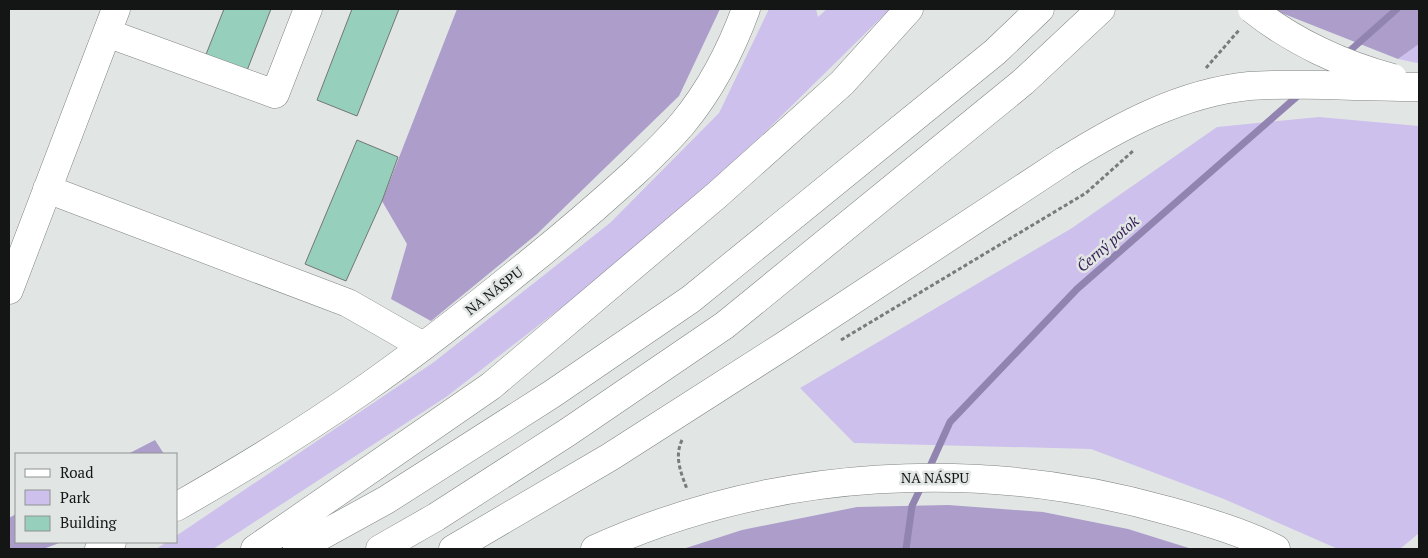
<svg xmlns="http://www.w3.org/2000/svg" width="1428" height="558" font-family="'PT Serif',serif">
  <style>
    .green { fill: #cec0ec }
    .forest { fill: #ac9dca }
    .lines { fill: none; stroke-linecap: round; stroke-linejoin: round }
    .stream { stroke: #9284b0; stroke-width: 7 }
    .building { fill: #96cfbb; stroke: #727675 }
    .minor-casing { stroke: #808483; stroke-width: 29 }
    .highway-casing { stroke: #808483; stroke-width: 29 }
    .path { stroke: #797c7b; stroke-width: 3; stroke-dasharray: 4 2.5; stroke-linecap: butt }
    .minor { stroke: #fff; stroke-width: 28 }
    .highway { stroke: #fff; stroke-width: 28 }
    .highway-bridge-casing { stroke: #808483; stroke-width: 29; stroke-linecap: butt }
    .highway-bridge { stroke: #fff; stroke-width: 28 }
    .labels { text-anchor: middle; stroke-width: 5; stroke-linejoin: round; paint-order: stroke }
    .street-label { font-size: 14px; fill: #141615; stroke: #e1e6e4 }
    .water-label { font-size: 15px; font-style: italic; fill: #382158; stroke: #e1e6e4 }
  </style>
  <rect width="100%" height="100%" fill="#e1e6e4"/>
  <path class="green" d="M 769,9 L 816,9 L 818,17 L 827,9 L 890,9 L 760,137 L 628,256 L 446,397 L 213,549 L 156,549 L 167,542 L 176,542 L 176,536 L 434,362 L 610,223 L 719,113 Z
    M 1419,44 L 1419,62 L 1417,63 L 1398,59 Z
    M 1319,117 L 1419,126 L 1419,533 L 1400,549 L 1338,549 L 1224,499 L 1091,449 L 854,443 L 800,388 L 1072,228 L 1217,127 Z"/>
  <path class="forest" d="M 457,9 L 720,9 L 679,96 L 537,234 L 431,321 L 391,299 L 407,244 L 382,201 Z
    M 1275,9 L 1419,9 L 1419,44 L 1398,59 L 1274,10 Z
    M 155,440 L 164,454 L 128,454 Z
    M 948,505 L 1043,512 L 1128,529 L 1192,549 L 683,549 L 742,530 L 857,507 Z
    M 16,514 L 16,542 L 62,542 L 43,549 L 9,549 L 9,518 Z"/>
  <g class="lines">
    <path class="stream" d="M 1345,55 L 1397,9
      M 927,473 L 950,422 L 1077,289 L 1301,93
      M 906,549 L 912,506 L 922,485"/>
  </g>
  <path class="building" d="M 224,9 L 271,9 L 246,73 L 205,57 Z
    M 352,9 L 399,9 L 357,116 L 317,100 Z
    M 357,140 L 398,157 L 382,201 L 346,281 L 305,264 Z"/>
  <g class="lines">
    <g class="minor-casing">
      <path id="minor" d="M 107,33 L 275,94 L 308,9
        M 47,189 L 348,303 L 423,346
        M 9,290 L 116,9
        M 176,507 C 241,470 305,431 366,388 C 422,349 476,306 529,263 C 565,234 600,204 634,173 C 651,157 668,141 683,123 C 711,89 731,50 746,9
        M 99,549 L 112,542
        M 595,549 C 775,468 980,457 1169,511 C 1204,521 1243,532 1276,549"/>
    </g>
    <g class="highway-casing">
      <path id="highway" d="M 255,549 L 491,386 L 717,195 L 842,83 L 909,9
        M 297,549 L 386,500 L 552,394 L 691,299 L 995,52 L 1040,9
        M 380,549 L 436,517 L 568,432 L 725,325 L 1023,82 L 1101,9
        M 453,549 L 610,457 L 785,345 L 1064,161"/>
    </g>
    <path class="path" d="M 1206,68 L 1240,29
      M 841,340 L 1086,193 L 1133,151
      M 682,440 C 674,457 681,473 687,489"/>
    <use href="#minor" class="minor"/>
    <use href="#highway" class="highway"/>
    <g class="highway-bridge-casing">
      <path id="highway-bridge" d="M 1252,9 C 1292,41 1343,65 1393,78
        M 1064,161 C 1120,126 1181,93 1249,86 C 1274,84 1299,85 1324,85 C 1356,86 1388,87 1419,87"/>
    </g>
    <use href="#highway-bridge" class="highway-bridge"/>
  </g>
  <g class="labels">
    <g class="street-label">
      <text transform="translate(494 291) rotate(-38)" y="5">NA NÁSPU</text>
      <text x="935" y="483">NA NÁSPU</text>
    </g>
    <g class="water-label">
      <text transform="translate(1108 244) rotate(-41)" y="5">Černý potok</text>
    </g>
  </g>
  <rect width="1428" height="558" fill="none" stroke="#141615" stroke-width="20"/>
  <rect x="15" y="453" width="162" height="90" fill="#e1e6e4" stroke="#8f9391"/>
  <rect x="25" y="469" width="25" height="8" fill="#ffffff" stroke="#8f9391"/>
  <text x="60" y="478" font-size="15" fill="#141615">Road</text>
  <rect x="25" y="490" width="25" height="15" fill="#cec0ec" stroke="#8f9391"/>
  <text x="60" y="503" font-size="15" fill="#141615">Park</text>
  <rect x="25" y="516" width="25" height="15" fill="#96cfbb" stroke="#8f9391"/>
  <text x="60" y="528" font-size="15" fill="#141615">Building</text>
</svg>
